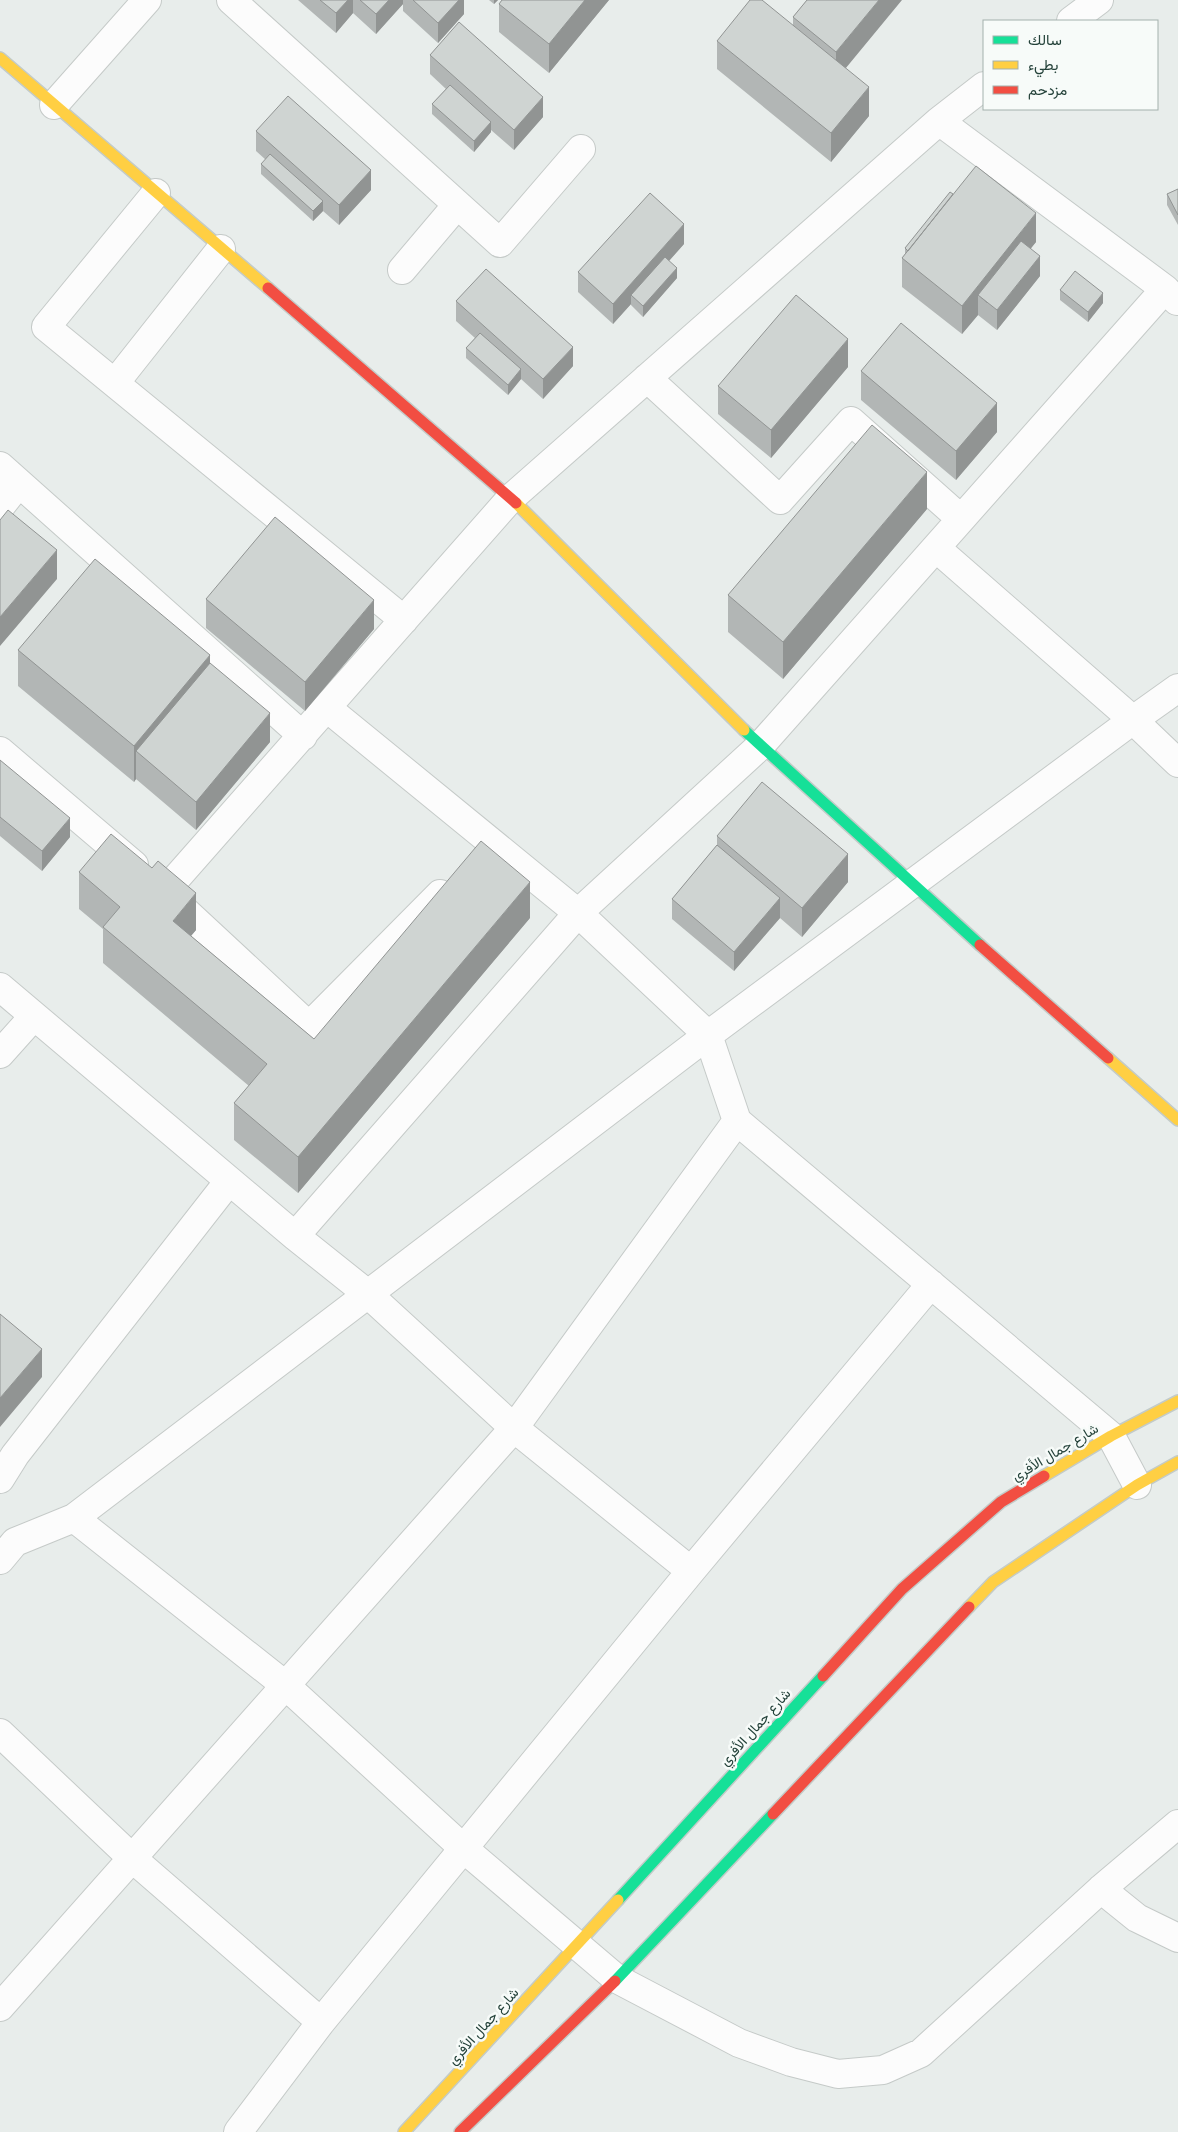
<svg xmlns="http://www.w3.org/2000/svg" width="1178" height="2132" font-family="Figtree,Vazirmatn,sans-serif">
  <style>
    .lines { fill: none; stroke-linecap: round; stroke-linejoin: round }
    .street-casing { stroke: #c5cac8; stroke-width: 30 }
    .fast-casing { stroke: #c3cbc8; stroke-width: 14 }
    .slow-casing { stroke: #c3cbc8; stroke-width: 14 }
    .jam-casing { stroke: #c3cbc8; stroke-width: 14 }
    .street { stroke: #fcfcfc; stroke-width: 28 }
    .fast { stroke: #16e098; stroke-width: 11 }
    .slow { stroke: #ffcf43; stroke-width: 11 }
    .jam { stroke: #f24e42; stroke-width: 11 }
    .wall { fill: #b2b6b5 }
    .shaded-wall { fill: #919493 }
    .building { fill: #cfd4d2; stroke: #919493 }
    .labels { text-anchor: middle; stroke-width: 5; stroke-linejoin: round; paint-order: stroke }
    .street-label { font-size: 14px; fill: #24423a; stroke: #f7fbf9 }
  </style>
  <rect width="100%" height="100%" fill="#e8edeb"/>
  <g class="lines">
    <g class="street-casing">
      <path id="street" d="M 231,0 L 500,243 L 581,149
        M 1071,21 L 1099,0
        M 54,105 L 147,0
        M 939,121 L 1165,289 L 1177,301
        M 156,193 L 46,327 L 404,620
        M 402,270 L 457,205
        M 647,378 L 780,500 L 851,421 L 961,519
        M 115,383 L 221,249
        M 0,466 L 303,736
        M 0,507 L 19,483
        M 936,548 L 1133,720 L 1178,763
        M 327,708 L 578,913 L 708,1035 L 737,1121 L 1111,1436 L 1137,1485
        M 0,751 L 134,865
        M 165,891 L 511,498 L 939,121 L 984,86
        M 170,897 L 309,1026 L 440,894
        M 0,987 L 295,1236 L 369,1295 L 514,1428 L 691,1571
        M 0,1054 L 34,1016
        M 295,1236 L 578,913 L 760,746 L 1165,289
        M 0,1479 L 15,1455 L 229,1181
        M 74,1518 L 285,1685 L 463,1848 L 617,1979 L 739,2043 L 791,2062 L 838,2074 L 883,2070 L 921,2053 L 1101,1889 L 1178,1824
        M 0,1560 L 15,1542 L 74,1518 L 708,1035 L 1133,720 L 1178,688
        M 0,1733 L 133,1859 L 321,2022
        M 1101,1889 L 1137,1918 L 1178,1938
        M 0,2007 L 514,1428 L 737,1121
        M 238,2132 L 321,2022 L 691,1571 L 931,1284"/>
    </g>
    <g class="fast-casing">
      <path id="fast" d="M 744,730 L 980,945
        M 618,1900 L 823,1676
        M 615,1981 L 773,1814"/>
    </g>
    <g class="slow-casing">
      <path id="slow" d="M 0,58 L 268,288
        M 516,503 L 744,730
        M 1108,1058 L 1178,1120
        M 1044,1476 L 1111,1436 L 1178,1401
        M 969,1607 L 993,1582 L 1137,1485 L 1178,1462
        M 404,2132 L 618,1900"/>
    </g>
    <g class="jam-casing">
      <path id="jam" d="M 268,288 L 516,503
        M 980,945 L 1108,1058
        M 823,1676 L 902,1589 L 1001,1502 L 1044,1476
        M 773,1814 L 969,1607
        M 460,2132 L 615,1981"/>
    </g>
    <use href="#street" class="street"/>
    <use href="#fast" class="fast"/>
    <use href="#slow" class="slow"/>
    <use href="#jam" class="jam"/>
  </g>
  <path class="wall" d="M 298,0 L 464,0 L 464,14 L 438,43 L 403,11 L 403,4 L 376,34 L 353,13 L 336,33 Z
    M 489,0 L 498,0 L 494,4 Z
    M 502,0 L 609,0 L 549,73 L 499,32 L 499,4 Z
    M 807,0 L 846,69 L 869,116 L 831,162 L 717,69 L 717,41 L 793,25 L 793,17 Z
    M 430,55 L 543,117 L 514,150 L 491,130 L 491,132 L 474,152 L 432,114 L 432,104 L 446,89 L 430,74 Z
    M 256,131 L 371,190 L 339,225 L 323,211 L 313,221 L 261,174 L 261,164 L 266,160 L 256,151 Z
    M 1178,189 L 1178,225 L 1167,205 L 1167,194 Z
    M 953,194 L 1036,242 L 1031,248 L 1040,276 L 997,330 L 978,315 L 962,334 L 902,287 L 902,258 L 905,254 L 905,248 Z
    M 684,244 L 669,261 L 677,278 L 643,317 L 631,305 L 631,304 L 613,324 L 578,292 L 578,272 Z
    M 1060,290 L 1103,303 L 1088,322 L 1060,300 Z
    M 456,301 L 573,366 L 543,399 L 521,379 L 508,395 L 466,358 L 466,348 L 475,338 L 456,321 Z
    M 848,367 L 771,458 L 718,414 L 718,386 Z
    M 861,371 L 997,432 L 956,480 L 861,400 Z
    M 927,509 L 783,679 L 728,632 L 728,595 Z
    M 206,599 L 374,629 L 305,711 L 206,628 Z
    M 18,650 L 210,663 L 270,742 L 196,830 L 136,779 L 134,782 L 18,686 Z
    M 0,760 L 70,837 L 42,871 L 0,836 Z
    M 717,836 L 848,882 L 802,937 L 780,918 L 734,971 L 672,919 L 672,899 L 717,845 Z
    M 79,872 L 196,930 L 191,936 L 314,1039 L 530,918 L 298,1193 L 234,1140 L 234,1103 L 249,1086 L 103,963 L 103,929 L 79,909 Z"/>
  <path class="shaded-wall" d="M 348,0 L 353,0 L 353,13 L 336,33 L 336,13 Z
    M 389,0 L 403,0 L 403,4 L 376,34 L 376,14 Z
    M 459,0 L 464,0 L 464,14 L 438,43 L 438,23 Z
    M 494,0 L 498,0 L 494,4 Z
    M 585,0 L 609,0 L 549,73 L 549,44 Z
    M 879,0 L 902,0 L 836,80 L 836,52 Z
    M 869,87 L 869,116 L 831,162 L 831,133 Z
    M 543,97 L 543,117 L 514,150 L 514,130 Z
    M 491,122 L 491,132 L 474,152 L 474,141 Z
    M 371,170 L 371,190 L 339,225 L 339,205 Z
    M 323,201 L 323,211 L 313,221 L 313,211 Z
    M 1036,213 L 1036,242 L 987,303 L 978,295 L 978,315 L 962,334 L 962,306 Z
    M 684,224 L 684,244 L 635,299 L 631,295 L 631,304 L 613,324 L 613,304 Z
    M 1040,256 L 1040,276 L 997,330 L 997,310 Z
    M 677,268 L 677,278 L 643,317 L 643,306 Z
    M 1103,293 L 1103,303 L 1088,322 L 1088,312 Z
    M 848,339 L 848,367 L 771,458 L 771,430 Z
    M 573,347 L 573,366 L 543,399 L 543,379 Z
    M 521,369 L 521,379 L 508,395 L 508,385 Z
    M 997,403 L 997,432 L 956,480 L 956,451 Z
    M 927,472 L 927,509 L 783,679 L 783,642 Z
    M 57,550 L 57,579 L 0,646 L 0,617 Z
    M 374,600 L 374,629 L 305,711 L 305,682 Z
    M 210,655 L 210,692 L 136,751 L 136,779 L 134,782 L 134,746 Z
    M 270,713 L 270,742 L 196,830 L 196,802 Z
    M 70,818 L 70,837 L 42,871 L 42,851 Z
    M 848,854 L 848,882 L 802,937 L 802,908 Z
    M 530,882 L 530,918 L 298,1193 L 298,1157 Z
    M 196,893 L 196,930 L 173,957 L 173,921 Z
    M 780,898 L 780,918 L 734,971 L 734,952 Z
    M 42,1349 L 42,1377 L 0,1427 L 0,1398 Z"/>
  <path class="building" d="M 320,0 L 348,0 L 336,13 Z
    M 360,0 L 389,0 L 376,14 Z
    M 413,0 L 459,0 L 438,23 Z
    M 502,0 L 585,0 L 549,44 L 499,4 Z
    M 750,0 L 762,0 L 869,87 L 831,133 L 717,41 Z
    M 807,0 L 879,0 L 836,52 L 793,17 Z
    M 459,22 L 543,97 L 514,130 L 430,55 Z
    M 450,85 L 491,122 L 474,141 L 432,104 Z
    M 288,96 L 371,170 L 339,205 L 256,131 Z
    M 270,154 L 323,201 L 313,211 L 261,164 Z
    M 976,166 L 1036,213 L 962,306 L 902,258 Z
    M 1178,189 L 1178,215 L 1167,194 Z
    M 950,192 L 953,194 L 908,251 L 905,248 Z
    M 650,193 L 684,224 L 613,304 L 578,272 Z
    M 1021,241 L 1040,256 L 997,310 L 978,295 Z
    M 665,257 L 677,268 L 643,306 L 631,295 Z
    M 486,269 L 573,347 L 543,379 L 456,301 Z
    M 1075,271 L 1103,293 L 1088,312 L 1060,290 Z
    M 796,295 L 848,339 L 771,430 L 718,386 Z
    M 901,323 L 997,403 L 956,451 L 861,371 Z
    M 480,333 L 521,369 L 508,385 L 466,348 Z
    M 872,425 L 927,472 L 783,642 L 728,595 Z
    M 8,510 L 57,550 L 0,617 L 0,520 Z
    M 275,517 L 374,600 L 305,682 L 206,599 Z
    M 95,559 L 210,655 L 134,746 L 18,650 Z
    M 210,663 L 270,713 L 196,802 L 136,751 Z
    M 0,760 L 70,818 L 42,851 L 0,817 Z
    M 762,782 L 848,854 L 802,908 L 717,836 Z
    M 111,834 L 152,868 L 158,861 L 196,893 L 173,921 L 314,1039 L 481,841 L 530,882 L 298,1157 L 234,1103 L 267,1064 L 103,927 L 120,907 L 79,872 Z
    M 717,845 L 780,898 L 734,952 L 672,899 Z
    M 0,1314 L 42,1349 L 0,1398 Z"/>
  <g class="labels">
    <g class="street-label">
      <text transform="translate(1055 1452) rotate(-31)" y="5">شارع جمال الأفري</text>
      <text transform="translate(755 1727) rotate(-48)" y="5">شارع جمال الأفري</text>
      <text transform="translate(483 2026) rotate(-48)" y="5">شارع جمال الأفري</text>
    </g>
  </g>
  <rect x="983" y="20" width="175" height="90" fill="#f7fbf9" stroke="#a3b1ad"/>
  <rect x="993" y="36" width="25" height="8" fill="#16e098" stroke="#a3b1ad"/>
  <text x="1028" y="45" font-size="15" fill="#24423a">سالك</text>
  <rect x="993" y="61" width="25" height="8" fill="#ffcf43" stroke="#a3b1ad"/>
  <text x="1028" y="70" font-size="15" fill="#24423a">بطيء</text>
  <rect x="993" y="86" width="25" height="8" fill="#f24e42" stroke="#a3b1ad"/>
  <text x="1028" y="95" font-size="15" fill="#24423a">مزدحم</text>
</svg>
